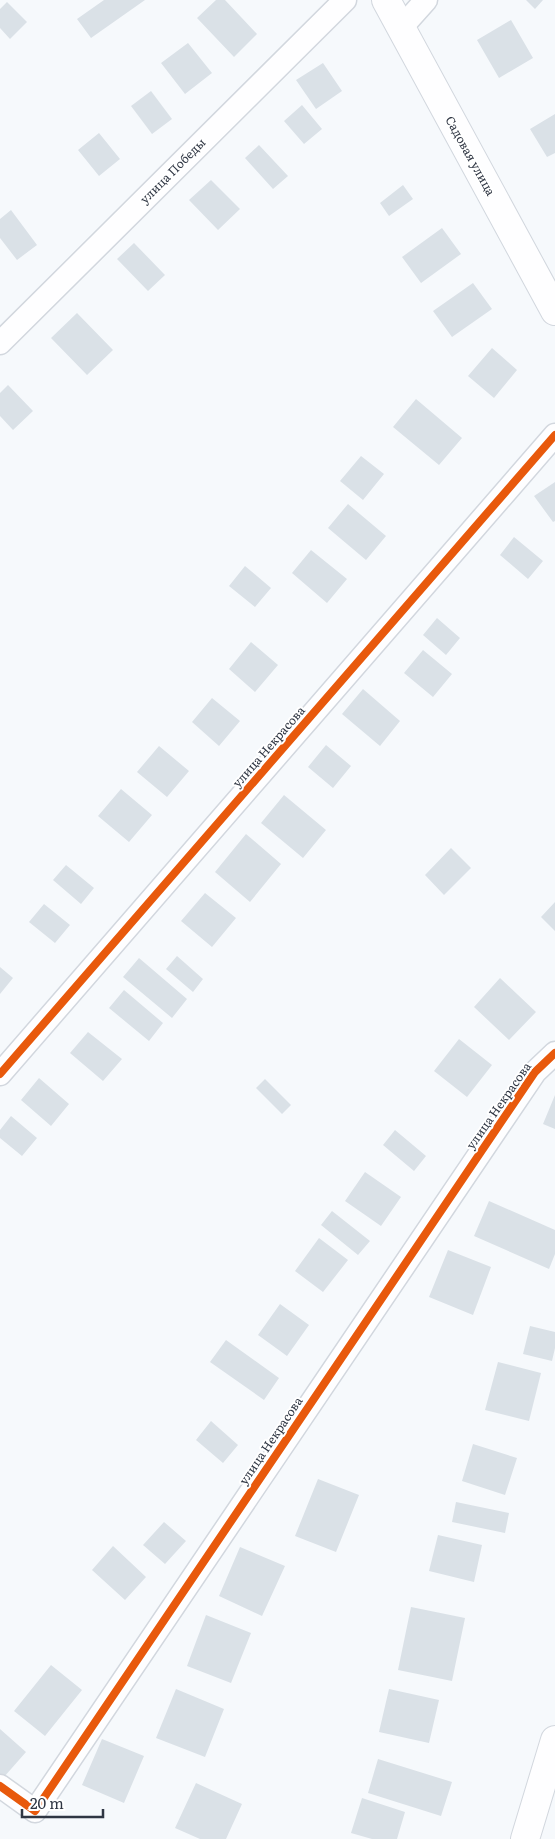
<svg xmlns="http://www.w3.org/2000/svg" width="555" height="1839" font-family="Literata,serif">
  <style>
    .building { fill: #dae1e7 }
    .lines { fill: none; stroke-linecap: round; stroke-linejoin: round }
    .minor-casing { stroke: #d2d7de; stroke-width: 25 }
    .tertiary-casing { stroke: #d2d7de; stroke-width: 30 }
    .minor { stroke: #fefeff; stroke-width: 22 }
    .tertiary { stroke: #fefeff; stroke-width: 28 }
    .cycleway-casing { stroke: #fff; stroke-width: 11 }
    .cycleway { stroke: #e8590c; stroke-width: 8 }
    .labels { text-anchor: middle; stroke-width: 4; stroke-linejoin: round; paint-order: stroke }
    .street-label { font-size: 12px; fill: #2f3643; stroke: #fff }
  </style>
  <rect width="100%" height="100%" fill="#f6f9fc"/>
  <path class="building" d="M 104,0 L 145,0 L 91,38 L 77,19 Z
    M 216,0 L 225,0 L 257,34 L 234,57 L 197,18 Z
    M 526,0 L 543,0 L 535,9 Z
    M 7,2 L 27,22 L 10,39 L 0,28 L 0,9 Z
    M 511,20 L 533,58 L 499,78 L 477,40 Z
    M 188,43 L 212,73 L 185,94 L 161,63 Z
    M 323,63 L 342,91 L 316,109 L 296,80 Z
    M 151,91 L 172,119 L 152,134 L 131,106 Z
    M 302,105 L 322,129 L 304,144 L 284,121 Z
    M 555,114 L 555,153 L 547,157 L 530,129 Z
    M 99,133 L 120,159 L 99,176 L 78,150 Z
    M 259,145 L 288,176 L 273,189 L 245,158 Z
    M 211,180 L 240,209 L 218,230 L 189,200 Z
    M 403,185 L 413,199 L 389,216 L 380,203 Z
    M 11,210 L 37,245 L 17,260 L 0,238 L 0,219 Z
    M 442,228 L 461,254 L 421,283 L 402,257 Z
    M 134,243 L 165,275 L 148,291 L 117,259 Z
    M 473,283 L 492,309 L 452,337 L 433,311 Z
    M 77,313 L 113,350 L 87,375 L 51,338 Z
    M 492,348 L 517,370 L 494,398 L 468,376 Z
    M 8,385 L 33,411 L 13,430 L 0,416 L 0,393 Z
    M 416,399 L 462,438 L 439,465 L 393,427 Z
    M 361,456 L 384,474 L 363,500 L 340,481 Z
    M 555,482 L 555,521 L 553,522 L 534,496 Z
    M 348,504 L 386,536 L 366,560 L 328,528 Z
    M 514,537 L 543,561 L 528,579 L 500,555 Z
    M 311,550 L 347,579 L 327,603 L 292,573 Z
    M 245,566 L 271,588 L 255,607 L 229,586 Z
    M 437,618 L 460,638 L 446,655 L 423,635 Z
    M 251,642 L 278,665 L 255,692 L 229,669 Z
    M 423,650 L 452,674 L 433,697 L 404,673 Z
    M 363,689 L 400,721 L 380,746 L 342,714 Z
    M 212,698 L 240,721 L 219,746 L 192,722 Z
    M 326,745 L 351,766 L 333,788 L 308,767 Z
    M 159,746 L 189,771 L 167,797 L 137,772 Z
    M 121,789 L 152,815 L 129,842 L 98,816 Z
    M 284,795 L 326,830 L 303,858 L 261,823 Z
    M 246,834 L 281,864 L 250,902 L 215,872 Z
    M 451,848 L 471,868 L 444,895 L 425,875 Z
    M 66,865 L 94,888 L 81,904 L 53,880 Z
    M 205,893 L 236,918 L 212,947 L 181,921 Z
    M 555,902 L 555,931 L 541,917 Z
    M 44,904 L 70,925 L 55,943 L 29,922 Z
    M 177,956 L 203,979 L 193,992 L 166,969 Z
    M 139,958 L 187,999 L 172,1018 L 123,977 Z
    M 0,967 L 13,978 L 0,994 Z
    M 500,978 L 536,1012 L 509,1040 L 474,1007 Z
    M 124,990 L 163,1023 L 149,1041 L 109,1008 Z
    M 88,1032 L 122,1059 L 103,1081 L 70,1053 Z
    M 459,1039 L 492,1065 L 467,1097 L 434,1071 Z
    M 39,1078 L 69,1104 L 51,1126 L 21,1100 Z
    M 265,1079 L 291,1105 L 282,1114 L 256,1088 Z
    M 555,1095 L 555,1129 L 543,1124 Z
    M 11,1116 L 37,1138 L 22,1156 L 0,1138 L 0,1130 Z
    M 395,1130 L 426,1156 L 414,1171 L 383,1145 Z
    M 365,1172 L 401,1197 L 381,1226 L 345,1201 Z
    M 489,1201 L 555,1230 L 555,1254 L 549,1269 L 474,1236 Z
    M 332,1211 L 370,1241 L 358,1255 L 321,1225 Z
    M 319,1238 L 348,1260 L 323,1292 L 295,1271 Z
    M 448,1250 L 491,1267 L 473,1315 L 429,1297 Z
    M 280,1304 L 309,1325 L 287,1356 L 258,1335 Z
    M 530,1326 L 555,1332 L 555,1348 L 552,1361 L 523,1354 Z
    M 226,1340 L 279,1378 L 264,1400 L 210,1362 Z
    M 498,1362 L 541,1373 L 529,1421 L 485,1410 Z
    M 211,1421 L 238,1445 L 223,1463 L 196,1440 Z
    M 473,1444 L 517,1458 L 505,1495 L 462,1481 Z
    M 318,1479 L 359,1495 L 336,1552 L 295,1536 Z
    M 456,1502 L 509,1513 L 505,1533 L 452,1522 Z
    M 164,1522 L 186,1541 L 165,1564 L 143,1545 Z
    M 438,1535 L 482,1545 L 474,1582 L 429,1571 Z
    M 113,1546 L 146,1577 L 125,1600 L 92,1570 Z
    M 240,1547 L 285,1566 L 262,1616 L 219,1596 Z
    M 411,1607 L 465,1618 L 452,1681 L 398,1670 Z
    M 206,1615 L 251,1633 L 231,1683 L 187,1666 Z
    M 51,1665 L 82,1690 L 45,1736 L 14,1711 Z
    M 176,1689 L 224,1709 L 205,1757 L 156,1738 Z
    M 389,1689 L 439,1700 L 429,1743 L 379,1732 Z
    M 0,1729 L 26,1752 L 4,1777 L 0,1774 Z
    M 102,1739 L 144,1756 L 124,1803 L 82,1785 Z
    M 378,1759 L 452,1782 L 441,1816 L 368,1793 Z
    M 196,1783 L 242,1804 L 226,1839 L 200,1839 L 175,1828 Z
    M 362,1798 L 405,1812 L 397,1839 L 372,1839 L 351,1833 Z"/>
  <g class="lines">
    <g class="minor-casing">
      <path id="minor" d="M 401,28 L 426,0
        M 0,343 L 345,0
        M 0,1074 L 555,435
        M 0,1786 L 35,1811 L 535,1072 L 555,1053"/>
    </g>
    <g class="tertiary-casing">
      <path id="tertiary" d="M 386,0 L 555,311
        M 525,1839 L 555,1740"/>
    </g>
    <use href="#minor" class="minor"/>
    <use href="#tertiary" class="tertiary"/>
    <g class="cycleway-casing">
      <path id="cycleway" d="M 0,1074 L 555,435
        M 0,1786 L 35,1811 L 535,1072 L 555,1053"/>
    </g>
    <use href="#cycleway" class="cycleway"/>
  </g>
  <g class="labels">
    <g class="street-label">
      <text transform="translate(470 156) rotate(61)" y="4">Садовая улица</text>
      <text transform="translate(173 171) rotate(-45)" y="4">улица Победы</text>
      <text transform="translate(269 747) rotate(-49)" y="4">улица Некрасова</text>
      <text transform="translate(499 1106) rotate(-55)" y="4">улица Некрасова</text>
      <text transform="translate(271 1441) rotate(-56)" y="4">улица Некрасова</text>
    </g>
  </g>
  <path d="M22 1809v8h81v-8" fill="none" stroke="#2f3643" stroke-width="2.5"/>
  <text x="30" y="1809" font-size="15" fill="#2f3643" stroke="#ffffff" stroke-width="4" paint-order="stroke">20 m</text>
</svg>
